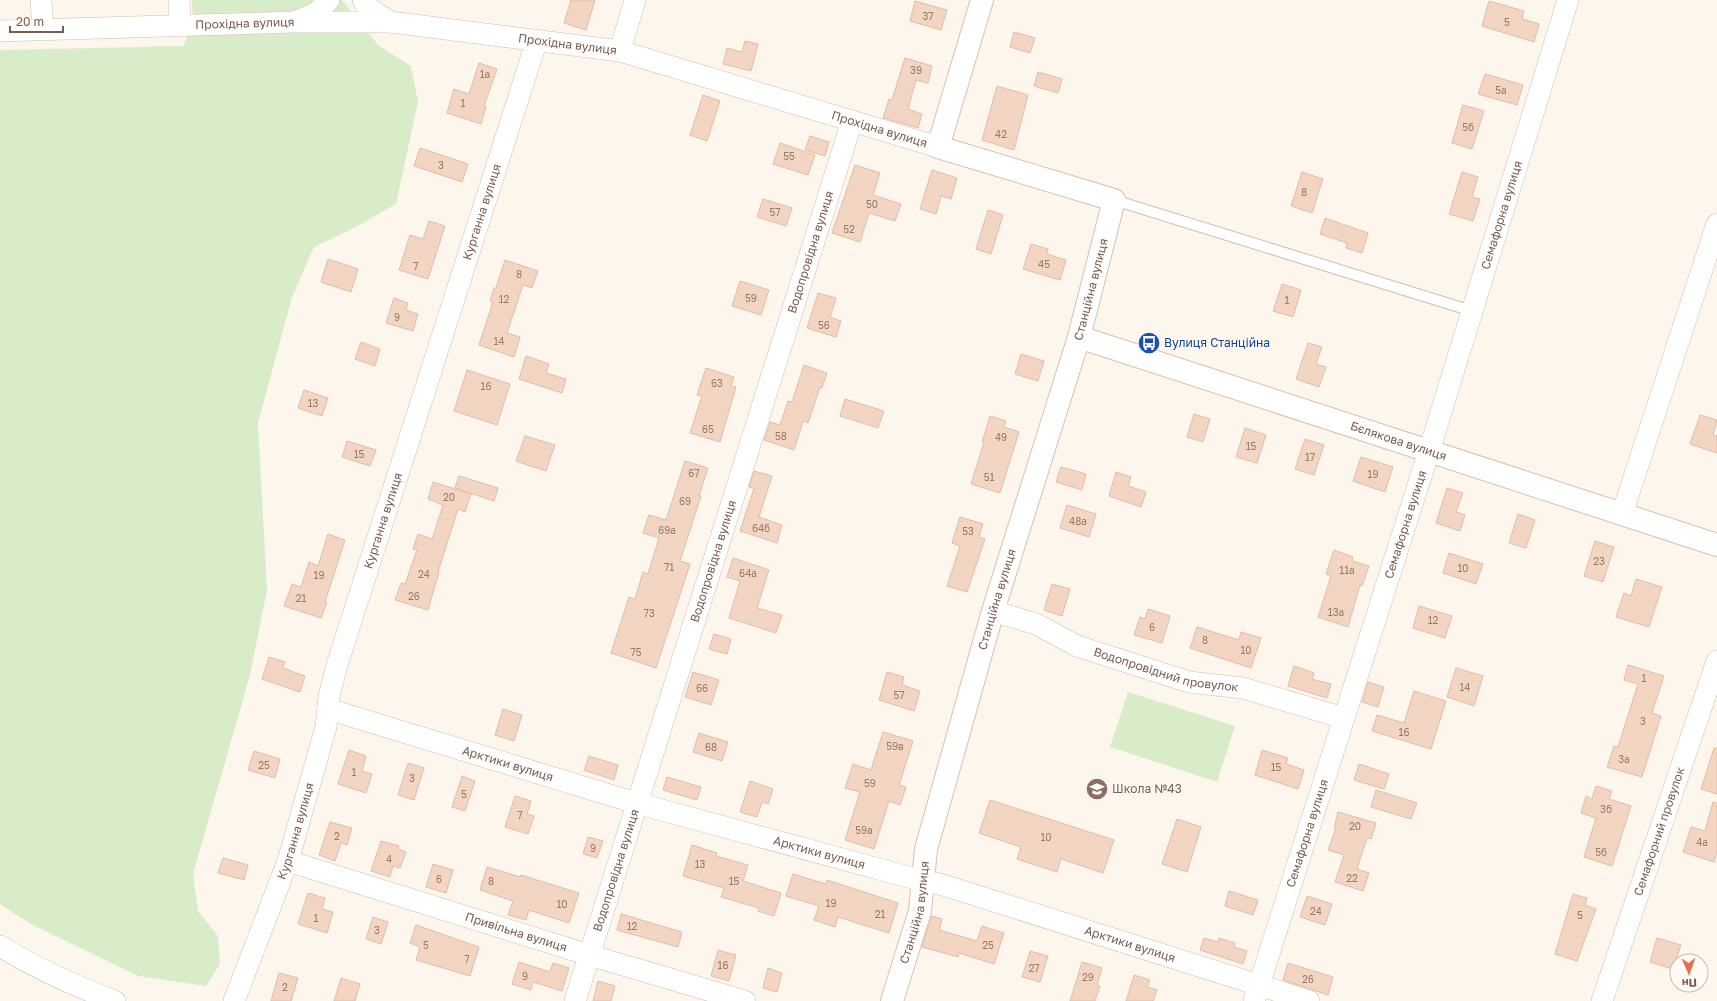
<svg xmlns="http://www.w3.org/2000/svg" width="1717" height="1001" font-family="'Golos Text',sans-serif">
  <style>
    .green { fill: #d8ecc9 }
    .building { fill: #f3d5c3; stroke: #e6bba3 }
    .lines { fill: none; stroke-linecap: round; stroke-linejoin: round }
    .lane-casing { stroke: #d1beb0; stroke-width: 12 }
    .street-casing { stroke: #d1beb0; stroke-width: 22 }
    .secondary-casing { stroke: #d6c0b0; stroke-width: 24 }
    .lane { stroke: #fff; stroke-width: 10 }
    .street { stroke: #fff; stroke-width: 21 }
    .secondary { stroke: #fff; stroke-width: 22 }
    .labels { text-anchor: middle; stroke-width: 3; stroke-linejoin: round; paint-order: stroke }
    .number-label { font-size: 10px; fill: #987a6a }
    .street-label { font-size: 12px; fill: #7a5c4d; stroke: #fffaf3 }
    .transit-label { font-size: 12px; fill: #164399; stroke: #fffaf3; text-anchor: start }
    .education-label { font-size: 12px; fill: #785e54; stroke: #fffaf3; text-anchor: start }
  </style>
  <rect width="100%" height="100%" fill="#fdf6ec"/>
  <path class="green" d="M 192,0 L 342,0 L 378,45 L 411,66 L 418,102 L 396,204 L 354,228 L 314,247 L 292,297 L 258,423 L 267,590 L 250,675 L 193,874 L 198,911 L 218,936 L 220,964 L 206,986 L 138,976 L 29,923 L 0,904 L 0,50 L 183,46 L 193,25 Z
    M 1128,692 L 1235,726 L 1217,782 L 1110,747 Z"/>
  <path class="building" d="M 571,0 L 595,0 L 586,30 L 564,23 Z
    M 915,1 L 947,10 L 941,30 L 910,21 Z
    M 1489,1 L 1524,11 L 1522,19 L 1539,24 L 1534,42 L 1482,26 Z
    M 1014,32 L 1035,38 L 1030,53 L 1010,47 Z
    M 745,41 L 758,44 L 751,71 L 723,64 L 727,48 L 742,52 Z
    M 905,58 L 932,66 L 928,83 L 916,80 L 908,109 L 922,114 L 918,128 L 883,118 L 889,99 L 892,100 Z
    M 479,63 L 497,69 L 484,106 L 486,107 L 481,124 L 447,113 L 454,89 L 469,94 Z
    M 1038,72 L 1062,79 L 1058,93 L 1034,86 Z
    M 1485,74 L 1523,85 L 1517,105 L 1478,94 Z
    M 997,86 L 1028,95 L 1014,150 L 982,140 Z
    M 703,95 L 720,101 L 707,141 L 690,135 Z
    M 1463,105 L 1484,111 L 1472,149 L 1452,143 Z
    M 810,136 L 829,142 L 825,156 L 805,150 Z
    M 780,143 L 815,155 L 808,175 L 773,164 Z
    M 420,148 L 468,164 L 462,182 L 414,166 Z
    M 855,165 L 880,173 L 873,195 L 901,204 L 895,221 L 869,213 L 860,242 L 832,233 Z
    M 932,170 L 957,178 L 951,199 L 941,196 L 936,214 L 920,209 Z
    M 1302,172 L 1323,179 L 1312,213 L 1291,206 Z
    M 1462,172 L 1478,177 L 1472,197 L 1480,199 L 1473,221 L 1449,214 Z
    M 763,199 L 792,208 L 786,226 L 757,217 Z
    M 988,210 L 1003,215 L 991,254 L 976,249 Z
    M 1325,218 L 1368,233 L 1362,253 L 1346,248 L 1347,243 L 1320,234 Z
    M 429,221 L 445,226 L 428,279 L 399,270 L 410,235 L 423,239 Z
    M 1031,244 L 1048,249 L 1047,254 L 1066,260 L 1060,280 L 1023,269 Z
    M 328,259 L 358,269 L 351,292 L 321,282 Z
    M 505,260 L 538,271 L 532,288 L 523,285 L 507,333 L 520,337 L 514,357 L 479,345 L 493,302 L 490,301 L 494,288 L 496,288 Z
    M 740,281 L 769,290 L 761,315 L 732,306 Z
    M 1282,284 L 1301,290 L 1293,317 L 1273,311 Z
    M 818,293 L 836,298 L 830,317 L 841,321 L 836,337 L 807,328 Z
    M 394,298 L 408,303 L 406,310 L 418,314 L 413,331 L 386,323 Z
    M 361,342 L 380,349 L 375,366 L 355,359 Z
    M 1308,343 L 1322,347 L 1316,364 L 1326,367 L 1319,387 L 1296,379 Z
    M 1021,354 L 1044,361 L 1038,381 L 1015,374 Z
    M 526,356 L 549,364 L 546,373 L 566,379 L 562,393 L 519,379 Z
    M 804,365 L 827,373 L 822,388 L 820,387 L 808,423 L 803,421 L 794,450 L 764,440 L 770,422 L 780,425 L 788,401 L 792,402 Z
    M 706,368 L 734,377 L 731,386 L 736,387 L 720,442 L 690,433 L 702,396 L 697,395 Z
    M 467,370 L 510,384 L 497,425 L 454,411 Z
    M 304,390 L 328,398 L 322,416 L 298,408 Z
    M 845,399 L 884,411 L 878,428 L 840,416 Z
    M 1194,414 L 1210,419 L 1203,442 L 1187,437 Z
    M 1700,415 L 1717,420 L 1713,435 L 1717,436 L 1717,453 L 1690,444 Z
    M 990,416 L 1006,421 L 1004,427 L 1019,432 L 1000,493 L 971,484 L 984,442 L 982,442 Z
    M 1245,428 L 1266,435 L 1257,463 L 1236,457 Z
    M 525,436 L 555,445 L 546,471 L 516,461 Z
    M 1305,439 L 1324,445 L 1314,475 L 1295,469 Z
    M 347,441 L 376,450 L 370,466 L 342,457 Z
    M 1361,457 L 1393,467 L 1385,492 L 1353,481 Z
    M 685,461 L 708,468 L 699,496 L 701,496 L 680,561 L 690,564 L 656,668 L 611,653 L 629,597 L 635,599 L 643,572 L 648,574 L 659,538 L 643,533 L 649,515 L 666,520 Z
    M 1061,467 L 1086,474 L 1082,490 L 1056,482 Z
    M 754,471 L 772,476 L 759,517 L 782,525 L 777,543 L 740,531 L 754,488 L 749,487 Z
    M 1116,472 L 1131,477 L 1128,486 L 1146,492 L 1141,507 L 1109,496 Z
    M 459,476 L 498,488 L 494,501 L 455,488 Z
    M 433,482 L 471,494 L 465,512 L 458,509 L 438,572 L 439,572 L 428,610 L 395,600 L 401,583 L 405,584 L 417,550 L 413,549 L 418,534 L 432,539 L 443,505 L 428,499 Z
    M 1447,488 L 1463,493 L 1456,512 L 1465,515 L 1460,531 L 1436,523 Z
    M 1067,505 L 1096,514 L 1089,537 L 1060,528 Z
    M 1518,514 L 1535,520 L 1526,548 L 1509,543 Z
    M 960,517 L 983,524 L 979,537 L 985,539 L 967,592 L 947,586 L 960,546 L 952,543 Z
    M 328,534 L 345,540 L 325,602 L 327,602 L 321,618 L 284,606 L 292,584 L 301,587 L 309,562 L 318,566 Z
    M 1595,541 L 1614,547 L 1603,582 L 1584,576 Z
    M 1334,550 L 1353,557 L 1352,561 L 1369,566 L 1362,586 L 1360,585 L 1348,627 L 1318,617 L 1331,576 L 1326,574 Z
    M 1449,553 L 1483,564 L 1476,584 L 1443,573 Z
    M 733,558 L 769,570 L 757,608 L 782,615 L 776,633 L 729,618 L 740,581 L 727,577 Z
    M 1636,579 L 1662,587 L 1649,627 L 1616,617 L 1624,593 L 1631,596 Z
    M 1052,584 L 1070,589 L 1062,616 L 1044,610 Z
    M 1419,606 L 1452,616 L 1445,638 L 1413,628 Z
    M 1148,609 L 1170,616 L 1162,643 L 1134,635 L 1140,617 L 1145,619 Z
    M 1197,627 L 1239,640 L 1241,632 L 1261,638 L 1251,668 L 1190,648 Z
    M 714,634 L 731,639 L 727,654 L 709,649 Z
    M 269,657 L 285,662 L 283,668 L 305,676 L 300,692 L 262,679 Z
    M 1628,665 L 1664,676 L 1652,713 L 1661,716 L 1642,777 L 1607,767 L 1614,746 L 1618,747 L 1638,684 L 1624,680 Z
    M 1294,666 L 1314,673 L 1312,679 L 1331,684 L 1327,698 L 1288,686 Z
    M 1456,668 L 1483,676 L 1474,706 L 1447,697 Z
    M 693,672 L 719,680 L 711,705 L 685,697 Z
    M 887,672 L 904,677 L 902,685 L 920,691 L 914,711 L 879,700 Z
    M 1368,682 L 1384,687 L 1378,707 L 1362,702 Z
    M 1414,691 L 1446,701 L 1431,749 L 1372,731 L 1377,715 L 1404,723 Z
    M 503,709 L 522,715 L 514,741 L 495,735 Z
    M 883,732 L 913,741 L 899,785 L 906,787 L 900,805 L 889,801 L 874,849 L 845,840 L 860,792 L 845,788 L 853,764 L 871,770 Z
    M 699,733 L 728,742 L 722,761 L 693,752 Z
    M 1714,748 L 1717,748 L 1717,794 L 1701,789 Z
    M 349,750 L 366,756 L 362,771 L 372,774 L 366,793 L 338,784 Z
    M 1262,750 L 1288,758 L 1286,764 L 1304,770 L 1298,789 L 1255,775 Z
    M 254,751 L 280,759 L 275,778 L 248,770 Z
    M 589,756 L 618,765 L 614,780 L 584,770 Z
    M 408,763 L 424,768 L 414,800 L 398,795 Z
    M 1359,764 L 1389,774 L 1384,789 L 1354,780 Z
    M 462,776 L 475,781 L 465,811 L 452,807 Z
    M 667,777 L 701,787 L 697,800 L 663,790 Z
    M 750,781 L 773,789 L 768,804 L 762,802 L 757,817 L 740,812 Z
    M 1596,786 L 1612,791 L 1609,799 L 1631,806 L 1612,866 L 1584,857 L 1596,818 L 1581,813 L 1586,796 L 1592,799 Z
    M 1376,790 L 1417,803 L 1411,819 L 1371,807 Z
    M 515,796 L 531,801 L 527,814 L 534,816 L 528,834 L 505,827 Z
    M 990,800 L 1114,840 L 1103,873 L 1061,859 L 1057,872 L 1017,859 L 1021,847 L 979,833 Z
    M 1713,802 L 1717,803 L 1717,852 L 1714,862 L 1683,852 L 1691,827 L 1705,831 Z
    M 1338,812 L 1376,823 L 1371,839 L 1367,838 L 1357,869 L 1369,873 L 1363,891 L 1335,882 L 1344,855 L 1328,850 L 1336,828 L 1334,828 Z
    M 1177,819 L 1201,827 L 1187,872 L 1162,864 Z
    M 330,822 L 352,828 L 347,845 L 341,843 L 335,861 L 319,855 Z
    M 588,837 L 603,841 L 597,858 L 583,854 Z
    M 381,841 L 399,846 L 398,849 L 406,852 L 400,868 L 393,866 L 390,877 L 371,871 Z
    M 692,845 L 717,853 L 716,856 L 748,865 L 743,881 L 781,893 L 774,916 L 758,911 L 759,908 L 721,897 L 724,888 L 683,876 Z
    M 223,858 L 248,865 L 244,880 L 218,873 Z
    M 433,864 L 453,870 L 446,893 L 426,887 Z
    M 487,867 L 520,877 L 521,875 L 579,893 L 569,923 L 529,910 L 526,920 L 508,915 L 513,901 L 480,890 Z
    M 793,874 L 826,884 L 827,880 L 898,903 L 889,933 L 838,917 L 835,927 L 814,920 L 819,906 L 786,896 Z
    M 1229,891 L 1258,900 L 1253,915 L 1225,906 Z
    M 308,893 L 325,898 L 322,909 L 333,912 L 327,933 L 298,924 Z
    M 1573,894 L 1587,898 L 1585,905 L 1596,909 L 1577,961 L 1555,954 Z
    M 1307,896 L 1332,904 L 1325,925 L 1300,917 Z
    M 621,914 L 682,932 L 678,947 L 617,930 Z
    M 932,916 L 942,919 L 939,930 L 977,941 L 982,926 L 1004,933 L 994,964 L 959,953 L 958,957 L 922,947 Z
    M 373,917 L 388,922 L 381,944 L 366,939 Z
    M 416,925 L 479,947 L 470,976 L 416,960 L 420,947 L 410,943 Z
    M 1204,938 L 1218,942 L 1219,938 L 1235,943 L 1234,947 L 1247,951 L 1243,964 L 1200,950 Z
    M 1657,938 L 1681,945 L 1673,969 L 1650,962 Z
    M 718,950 L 736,955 L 729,981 L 711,976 Z
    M 1030,951 L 1048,956 L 1040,982 L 1022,977 Z
    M 519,962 L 550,972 L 553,963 L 569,968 L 562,991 L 533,982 L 531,990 L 512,984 Z
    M 1082,962 L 1102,968 L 1097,985 L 1100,986 L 1095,1001 L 1070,1001 Z
    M 1288,963 L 1333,977 L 1328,995 L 1283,980 Z
    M 768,968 L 782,973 L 777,992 L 763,988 Z
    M 279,973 L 298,978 L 291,1001 L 271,1001 Z
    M 1134,975 L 1150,980 L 1147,987 L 1157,990 L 1153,1001 L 1126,1001 Z
    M 341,978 L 360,984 L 355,1001 L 334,1001 Z
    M 598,981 L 615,986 L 611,1001 L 593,1001 Z"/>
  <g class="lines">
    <g class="lane-casing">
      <path id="lane" d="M 1114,200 L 1472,311"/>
    </g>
    <g class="street-casing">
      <g id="street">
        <path d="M 41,0 L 43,30"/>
        <path d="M 179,0 L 180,25"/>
        <path d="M 363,0 L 366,6 L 390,22"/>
        <path d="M 297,21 L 316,13 L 329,0"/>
        <path id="s1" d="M 0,31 L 293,22 L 390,22 L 620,51 L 938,147"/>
        <path d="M 620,51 L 635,0"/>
        <path d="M 1622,514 L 1717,224"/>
        <path id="s2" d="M 993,611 L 1036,624 L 1077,646 L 1189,682 L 1243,688 L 1344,718"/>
        <path id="s3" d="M 328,709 L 636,803 L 923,881 L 940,884 L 1309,1001"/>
        <path id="s4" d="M 288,861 L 589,955 L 745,1001"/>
        <path d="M 0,946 C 37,969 75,986 115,1001"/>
        <path id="s5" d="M 234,1001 L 288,861 L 326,727 L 329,697 L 337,665 L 537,40"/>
        <path id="s6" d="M 575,1001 L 852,121"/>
        <path id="s7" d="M 1254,1001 L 1429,451 L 1568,0"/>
        <path id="s8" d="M 1602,1001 L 1717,661"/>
      </g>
    </g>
    <g class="secondary-casing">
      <g id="secondary">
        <path id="s9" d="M 1079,337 L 1717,545"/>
        <path id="s10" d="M 892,1001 L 920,911 L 926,849 L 993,611 L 1079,337 L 1114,200 L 938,147 L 982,0"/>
      </g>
    </g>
    <use href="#lane" class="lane"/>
    <use href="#street" class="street"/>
    <use href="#secondary" class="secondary"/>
  </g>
  <defs>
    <g id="bus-disc" transform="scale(1.15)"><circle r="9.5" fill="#1a4fb4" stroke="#fffaf3"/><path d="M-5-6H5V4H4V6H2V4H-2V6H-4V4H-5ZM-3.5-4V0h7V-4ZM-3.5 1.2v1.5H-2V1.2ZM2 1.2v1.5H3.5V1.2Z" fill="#fff"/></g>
    <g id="school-disc" transform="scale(1.15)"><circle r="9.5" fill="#8d6e63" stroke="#fffaf3"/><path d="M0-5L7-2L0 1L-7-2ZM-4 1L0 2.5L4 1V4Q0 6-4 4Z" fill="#fff"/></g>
  </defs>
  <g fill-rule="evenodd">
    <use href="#bus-disc" x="1149" y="343"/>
    <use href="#school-disc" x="1097" y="789"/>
  </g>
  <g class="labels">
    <g class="number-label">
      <text x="928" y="20">37</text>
      <text x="1507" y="26">5</text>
      <text x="916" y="74">39</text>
      <text x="485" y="78">1а</text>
      <text x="1501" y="94">5а</text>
      <text x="463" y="107">1</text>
      <text x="1468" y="131">5б</text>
      <text x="1001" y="138">42</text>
      <text x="789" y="160">55</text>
      <text x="441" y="169">3</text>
      <text x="1304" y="196">8</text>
      <text x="872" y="208">50</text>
      <text x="775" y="216">57</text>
      <text x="849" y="233">52</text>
      <text x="1044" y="268">45</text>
      <text x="416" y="270">7</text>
      <text x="519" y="278">8</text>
      <text x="751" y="302">59</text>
      <text x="504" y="303">12</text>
      <text x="1287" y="304">1</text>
      <text x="397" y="321">9</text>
      <text x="824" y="329">56</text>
      <text x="499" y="345">14</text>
      <text x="717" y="387">63</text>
      <text x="486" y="390">16</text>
      <text x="313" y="407">13</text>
      <text x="708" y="433">65</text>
      <text x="781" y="440">58</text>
      <text x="1001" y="441">49</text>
      <text x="1251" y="450">15</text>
      <text x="359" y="458">15</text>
      <text x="1310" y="461">17</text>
      <text x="694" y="477">67</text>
      <text x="1373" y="478">19</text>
      <text x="989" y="481">51</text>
      <text x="449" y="501">20</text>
      <text x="685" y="505">69</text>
      <text x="1078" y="525">48а</text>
      <text x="761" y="532">64б</text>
      <text x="667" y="534">69а</text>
      <text x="968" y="535">53</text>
      <text x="1599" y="565">23</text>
      <text x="669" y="571">71</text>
      <text x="1463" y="572">10</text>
      <text x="1347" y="574">11а</text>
      <text x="748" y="577">64а</text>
      <text x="424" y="578">24</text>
      <text x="319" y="579">19</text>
      <text x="414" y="600">26</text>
      <text x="301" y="602">21</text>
      <text x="1336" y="616">13а</text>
      <text x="649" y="617">73</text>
      <text x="1433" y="624">12</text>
      <text x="1152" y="631">6</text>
      <text x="1205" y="644">8</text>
      <text x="1246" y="654">10</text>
      <text x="636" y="656">75</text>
      <text x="1644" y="682">1</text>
      <text x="1465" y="691">14</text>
      <text x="702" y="692">66</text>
      <text x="899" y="699">57</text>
      <text x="1643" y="725">3</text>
      <text x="1404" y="736">16</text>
      <text x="895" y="750">59в</text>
      <text x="711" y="751">68</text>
      <text x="1624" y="763">3а</text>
      <text x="264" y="769">25</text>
      <text x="1276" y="771">15</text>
      <text x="354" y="776">1</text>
      <text x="412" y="782">3</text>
      <text x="870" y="787">59</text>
      <text x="464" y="798">5</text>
      <text x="1606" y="813">3б</text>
      <text x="520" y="819">7</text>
      <text x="1355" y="830">20</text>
      <text x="864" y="834">59а</text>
      <text x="337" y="840">2</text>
      <text x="1046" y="841">10</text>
      <text x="1702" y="846">4а</text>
      <text x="593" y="852">9</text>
      <text x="1601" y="856">5б</text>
      <text x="389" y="863">4</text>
      <text x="700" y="868">13</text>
      <text x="1352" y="882">22</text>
      <text x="439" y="883">6</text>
      <text x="491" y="885">8</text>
      <text x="734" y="885">15</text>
      <text x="831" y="907">19</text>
      <text x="562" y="908">10</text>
      <text x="1316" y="915">24</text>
      <text x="880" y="918">21</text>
      <text x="1580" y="919">5</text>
      <text x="316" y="922">1</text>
      <text x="632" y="930">12</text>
      <text x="377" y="934">3</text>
      <text x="426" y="949">5</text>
      <text x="988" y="949">25</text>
      <text x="467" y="963">7</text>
      <text x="723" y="969">16</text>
      <text x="1034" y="972">27</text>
      <text x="525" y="980">9</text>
      <text x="1088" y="981">29</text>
      <text x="1308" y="983">26</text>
      <text x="285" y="991">2</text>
    </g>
    <g class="street-label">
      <text dy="4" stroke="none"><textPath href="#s1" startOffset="245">Прохідна вулиця</textPath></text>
      <text dy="4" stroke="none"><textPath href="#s1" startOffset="569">Прохідна вулиця</textPath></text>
      <text dy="4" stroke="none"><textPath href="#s1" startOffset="893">Прохідна вулиця</textPath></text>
      <text dy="4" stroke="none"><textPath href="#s5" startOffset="828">Курганна вулиця</textPath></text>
      <text dy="4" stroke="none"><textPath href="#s7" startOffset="824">Семафорна вулиця</textPath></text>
      <text dy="4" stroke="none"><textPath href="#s6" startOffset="785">Водопровідна вулиця</textPath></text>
      <text dy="4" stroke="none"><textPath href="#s10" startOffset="740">Станційна вулиця</textPath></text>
      <text dy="4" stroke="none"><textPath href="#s9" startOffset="336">Бєлякова вулиця</textPath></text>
      <text dy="4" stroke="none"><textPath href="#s5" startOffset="504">Курганна вулиця</textPath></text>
      <text dy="4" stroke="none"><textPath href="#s7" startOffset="500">Семафорна вулиця</textPath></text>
      <text dy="4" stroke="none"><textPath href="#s6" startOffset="461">Водопровідна вулиця</textPath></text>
      <text dy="4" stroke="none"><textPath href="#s10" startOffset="416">Станційна вулиця</textPath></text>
      <text dy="4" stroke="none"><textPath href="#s2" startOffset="184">Водопровідний провулок</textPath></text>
      <text dy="4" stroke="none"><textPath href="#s3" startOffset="188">Арктики вулиця</textPath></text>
      <text dy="4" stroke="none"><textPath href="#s5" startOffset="181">Курганна вулиця</textPath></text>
      <text dy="4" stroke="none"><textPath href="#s8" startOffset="179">Семафорний провулок</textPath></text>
      <text dy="4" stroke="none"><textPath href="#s7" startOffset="176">Семафорна вулиця</textPath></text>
      <text dy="4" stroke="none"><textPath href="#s3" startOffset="512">Арктики вулиця</textPath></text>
      <text dy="4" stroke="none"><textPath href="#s6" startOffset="137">Водопровідна вулиця</textPath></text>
      <text dy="4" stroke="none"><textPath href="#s10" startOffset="92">Станційна вулиця</textPath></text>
      <text dy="4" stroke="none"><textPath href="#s4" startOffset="239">Привільна вулиця</textPath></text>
      <text dy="4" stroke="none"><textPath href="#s3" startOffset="836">Арктики вулиця</textPath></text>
    </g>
    <g class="transit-label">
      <text x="1164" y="347">Вулиця Станційна</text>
    </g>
    <g class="education-label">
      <text x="1112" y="793">Школа №43</text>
    </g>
  </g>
  <g transform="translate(1689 973) rotate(178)"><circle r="19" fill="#fffaf3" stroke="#cabbb1"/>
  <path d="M0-3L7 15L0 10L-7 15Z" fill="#e76f51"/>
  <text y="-6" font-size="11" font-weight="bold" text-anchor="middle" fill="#7a5c4d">Пн</text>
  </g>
  <path d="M10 26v6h53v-6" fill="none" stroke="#7a5c4d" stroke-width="2"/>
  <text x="16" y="26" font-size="12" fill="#7a5c4d" stroke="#fffaf3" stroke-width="3" paint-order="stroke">20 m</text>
</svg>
